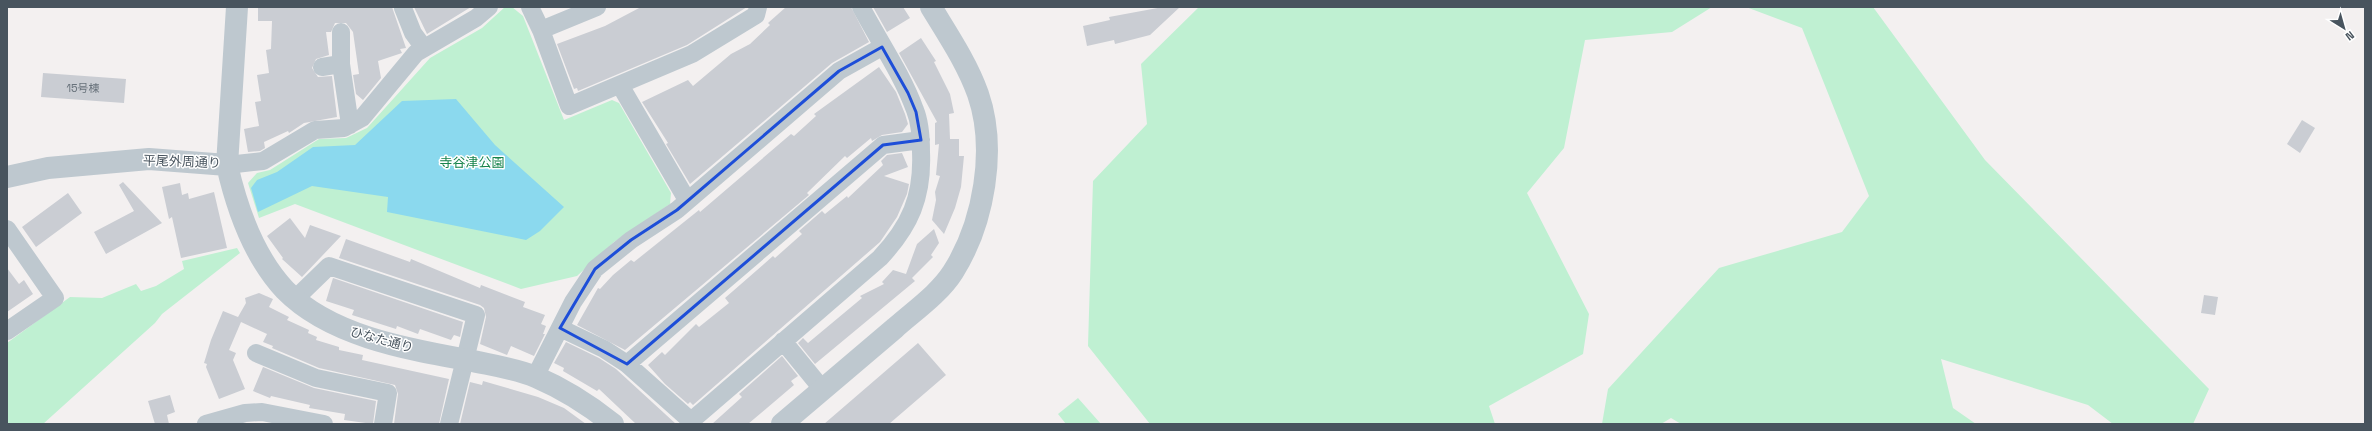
<svg xmlns="http://www.w3.org/2000/svg" width="2372" height="431" font-family="'Space Grotesk','Noto Sans JP',sans-serif">
  <style>
    .green { fill: #bff0d2 }
    .water { fill: #8bd9ee }
    .building { fill: #cacdd3 }
    .lines { fill: none; stroke-linecap: round; stroke-linejoin: round }
    .minor { stroke: #bec8cf; stroke-width: 18 }
    .tertiary { stroke: #bec8cf; stroke-width: 22 }
    .marked { fill: none; stroke: #1d4ed8; stroke-width: 3; stroke-linejoin: round }
    .labels { text-anchor: middle; stroke-width: 3; stroke-linejoin: round; paint-order: stroke }
    .number-label { font-size: 11px; fill: #68727b }
    .street-label { font-size: 13px; fill: #48545e; stroke: #fff }
    .park-label { font-size: 13px; fill: #16834c; stroke: #fff }
  </style>
  <rect width="100%" height="100%" fill="#f3f0f0"/>
  <path class="green" d="M 505,7 L 512,7 L 523,16 L 564,120 L 612,100 L 619,103 L 671,193 L 670,204 L 614,242 L 577,276 L 521,289 L 295,204 L 259,218 L 248,183 L 257,173 L 270,170 L 319,139 L 346,138 L 367,128 L 430,58 L 482,28 Z
    M 1199,7 L 1712,7 L 1672,32 L 1585,40 L 1564,148 L 1527,193 L 1589,314 L 1583,354 L 1489,406 L 1495,424 L 1150,424 L 1088,346 L 1093,181 L 1147,124 L 1141,64 Z
    M 1746,7 L 1873,7 L 1985,160 L 2209,389 L 2193,424 L 2113,424 L 2088,405 L 1941,359 L 1953,408 L 1976,424 L 1681,424 L 1671,418 L 1661,424 L 1602,424 L 1608,389 L 1719,268 L 1842,232 L 1869,196 L 1802,28 Z
    M 237,248 L 240,253 L 162,314 L 155,323 L 43,424 L 7,424 L 7,343 L 70,297 L 102,298 L 136,284 L 141,291 L 156,286 L 184,269 L 182,261 Z
    M 1078,398 L 1101,424 L 1066,424 L 1058,414 Z"/>
  <path class="water" d="M 456,99 L 495,145 L 564,207 L 540,231 L 526,240 L 387,212 L 388,197 L 312,186 L 258,212 L 251,188 L 257,180 L 277,172 L 313,147 L 355,145 L 402,101 Z"/>
  <path class="building" d="M 258,7 L 392,7 L 406,48 L 400,49 L 402,53 L 378,61 L 381,78 L 363,100 L 356,94 L 353,75 L 359,74 L 353,32 L 346,23 L 335,23 L 331,32 L 326,32 L 329,55 L 316,59 L 312,68 L 318,77 L 332,76 L 337,117 L 304,123 L 289,133 L 288,131 L 264,142 L 265,148 L 260,151 L 248,152 L 244,129 L 259,126 L 255,102 L 261,101 L 257,75 L 269,73 L 266,50 L 271,49 L 272,21 L 258,21 Z
    M 414,7 L 471,7 L 427,34 Z
    M 641,7 L 747,7 L 687,45 L 578,91 L 577,88 L 574,89 L 557,44 L 605,26 Z
    M 786,7 L 851,7 L 869,42 L 832,63 L 690,184 L 666,144 L 668,143 L 642,102 L 688,80 L 693,86 L 731,54 L 750,44 L 770,25 L 768,23 Z
    M 873,7 L 903,7 L 910,18 L 887,32 Z
    M 1163,7 L 1180,7 L 1150,35 L 1115,44 L 1114,40 L 1087,46 L 1083,26 L 1110,20 L 1109,17 Z
    M 921,38 L 936,61 L 934,62 L 950,94 L 954,113 L 949,114 L 950,139 L 959,139 L 959,156 L 964,156 L 961,187 L 955,208 L 944,234 L 932,220 L 936,200 L 935,192 L 940,176 L 936,175 L 939,144 L 935,145 L 935,123 L 937,122 L 899,53 Z
    M 879,67 L 896,92 L 905,114 L 908,124 L 902,132 L 882,135 L 872,141 L 871,138 L 847,158 L 845,156 L 807,193 L 809,195 L 625,350 L 577,325 L 598,288 L 600,289 L 613,275 L 631,260 L 634,262 L 699,210 L 700,212 L 791,134 L 794,136 L 816,116 L 814,114 Z
    M 43,73 L 126,79 L 124,103 L 41,97 Z
    M 2302,120 L 2315,128 L 2300,153 L 2287,144 Z
    M 902,153 L 908,167 L 884,176 L 909,184 L 907,194 L 897,217 L 880,242 L 693,405 L 690,402 L 688,404 L 665,384 L 648,365 L 662,352 L 665,355 L 696,324 L 699,327 L 729,303 L 725,298 L 773,256 L 775,258 L 802,234 L 799,231 L 822,211 L 825,214 L 847,196 L 848,198 L 883,165 L 881,161 L 887,155 Z
    M 123,182 L 162,223 L 106,254 L 94,232 L 134,211 L 119,185 Z
    M 180,183 L 182,195 L 188,193 L 189,199 L 214,192 L 227,248 L 181,258 L 172,217 L 169,219 L 162,187 Z
    M 68,193 L 82,213 L 36,247 L 22,227 Z
    M 290,218 L 305,238 L 310,225 L 341,236 L 302,277 L 282,259 L 283,258 L 267,236 Z
    M 934,229 L 939,243 L 931,255 L 933,257 L 912,278 L 915,281 L 815,364 L 798,343 L 803,338 L 808,343 L 862,298 L 860,296 L 884,284 L 882,282 L 893,270 L 906,274 L 917,244 Z
    M 346,239 L 410,262 L 411,259 L 480,288 L 481,285 L 525,302 L 523,307 L 545,315 L 541,324 L 546,326 L 543,334 L 545,334 L 534,356 L 511,346 L 507,355 L 480,344 L 486,317 L 484,308 L 480,305 L 339,258 Z
    M 7,268 L 19,284 L 24,280 L 33,294 L 7,312 Z
    M 333,278 L 463,322 L 460,337 L 454,335 L 451,340 L 420,329 L 418,334 L 397,326 L 396,329 L 352,315 L 354,310 L 326,301 Z
    M 259,293 L 273,299 L 269,307 L 289,317 L 287,320 L 309,330 L 308,333 L 317,337 L 316,340 L 339,347 L 339,350 L 363,355 L 362,360 L 449,379 L 439,424 L 394,424 L 398,394 L 395,385 L 319,368 L 272,348 L 273,346 L 263,342 L 267,334 L 241,322 L 229,350 L 236,353 L 233,360 L 245,389 L 219,399 L 206,367 L 207,364 L 204,363 L 211,340 L 223,311 L 238,317 L 246,303 L 245,298 Z
    M 2204,295 L 2218,297 L 2215,315 L 2201,313 Z
    M 566,342 L 599,358 L 616,369 L 676,424 L 636,424 L 599,389 L 597,391 L 563,371 L 564,368 L 554,363 Z
    M 918,343 L 946,375 L 889,424 L 824,424 Z
    M 782,356 L 798,376 L 791,381 L 794,385 L 748,424 L 712,424 L 742,397 L 739,394 Z
    M 263,367 L 314,388 L 376,401 L 373,424 L 344,420 L 345,414 L 309,408 L 310,405 L 271,396 L 270,398 L 253,391 Z
    M 483,381 L 538,397 L 564,408 L 586,424 L 460,424 L 470,382 L 482,385 Z
    M 170,395 L 175,412 L 167,415 L 169,424 L 155,424 L 148,401 Z"/>
  <g class="lines">
    <path class="minor" d="M 530,7 L 541,30 L 569,106 L 692,54 L 756,15 L 758,7
      M 403,8 L 413,33 L 424,48
      M 541,30 L 597,7
      M 341,32 L 341,64 L 350,125
      M 322,67 L 341,64
      M 620,85 L 687,200
      M 227,165 L 263,161 L 315,130 L 344,128 L 362,118 L 416,53 L 476,18 L 489,7
      M 7,229 L 55,298 L 7,331
      M 295,299 L 329,266 L 476,315 L 449,424
      M 560,328 L 604,349 L 627,364 L 691,421 L 880,258 C 910,226 923,197 921,152 C 921,138 920,122 915,110 C 902,74 879,41 861,7
      M 783,341 L 823,390
      M 256,353 L 316,378 L 388,393 L 383,424
      M 627,364 L 883,145 L 921,140
      M 535,377 L 573,302 L 595,269 L 631,240 L 677,210 L 839,71 L 882,47
      M 206,424 L 245,413 L 262,412 L 324,424"/>
    <path class="tertiary" d="M 227,165 C 237,209 253,256 285,290 C 330,336 407,349 468,360 C 490,365 514,368 536,377 C 564,389 589,405 613,424
      M 7,177 L 48,168 L 149,159 L 227,165 L 237,7
      M 782,424 C 820,392 857,360 895,328 C 914,311 939,294 953,272 C 984,223 997,149 978,94 C 967,63 948,35 931,7"/>
  </g>
  <path class="marked" d="M 882,47 L 908,93 L 916,112 L 921,140 L 883,145 L 627,364 L 560,328 L 595,269 L 631,240 L 677,210 L 839,71 Z"/>
  <g class="labels">
    <g class="number-label">
      <text x="83" y="92">15号棟</text>
    </g>
    <g class="street-label">
      <text transform="translate(182 161) rotate(2)" y="5">平尾外周通り</text>
      <text transform="translate(382 339) rotate(15)" y="5">ひなた通り</text>
    </g>
    <g class="park-label">
      <text x="472" y="167">寺谷津公園</text>
    </g>
  </g>
  <rect width="2372" height="431" fill="none" stroke="#48545e" stroke-width="16"/>
  <g transform="translate(2344 28) rotate(143)" stroke="#ffffff" stroke-width="3" paint-order="stroke">
  <path d="M0-3L7 15L0 10L-7 15Z" fill="#48545e"/>
  <text y="-6" font-size="11" font-weight="bold" text-anchor="middle" fill="#48545e">N</text>
  </g>
</svg>
